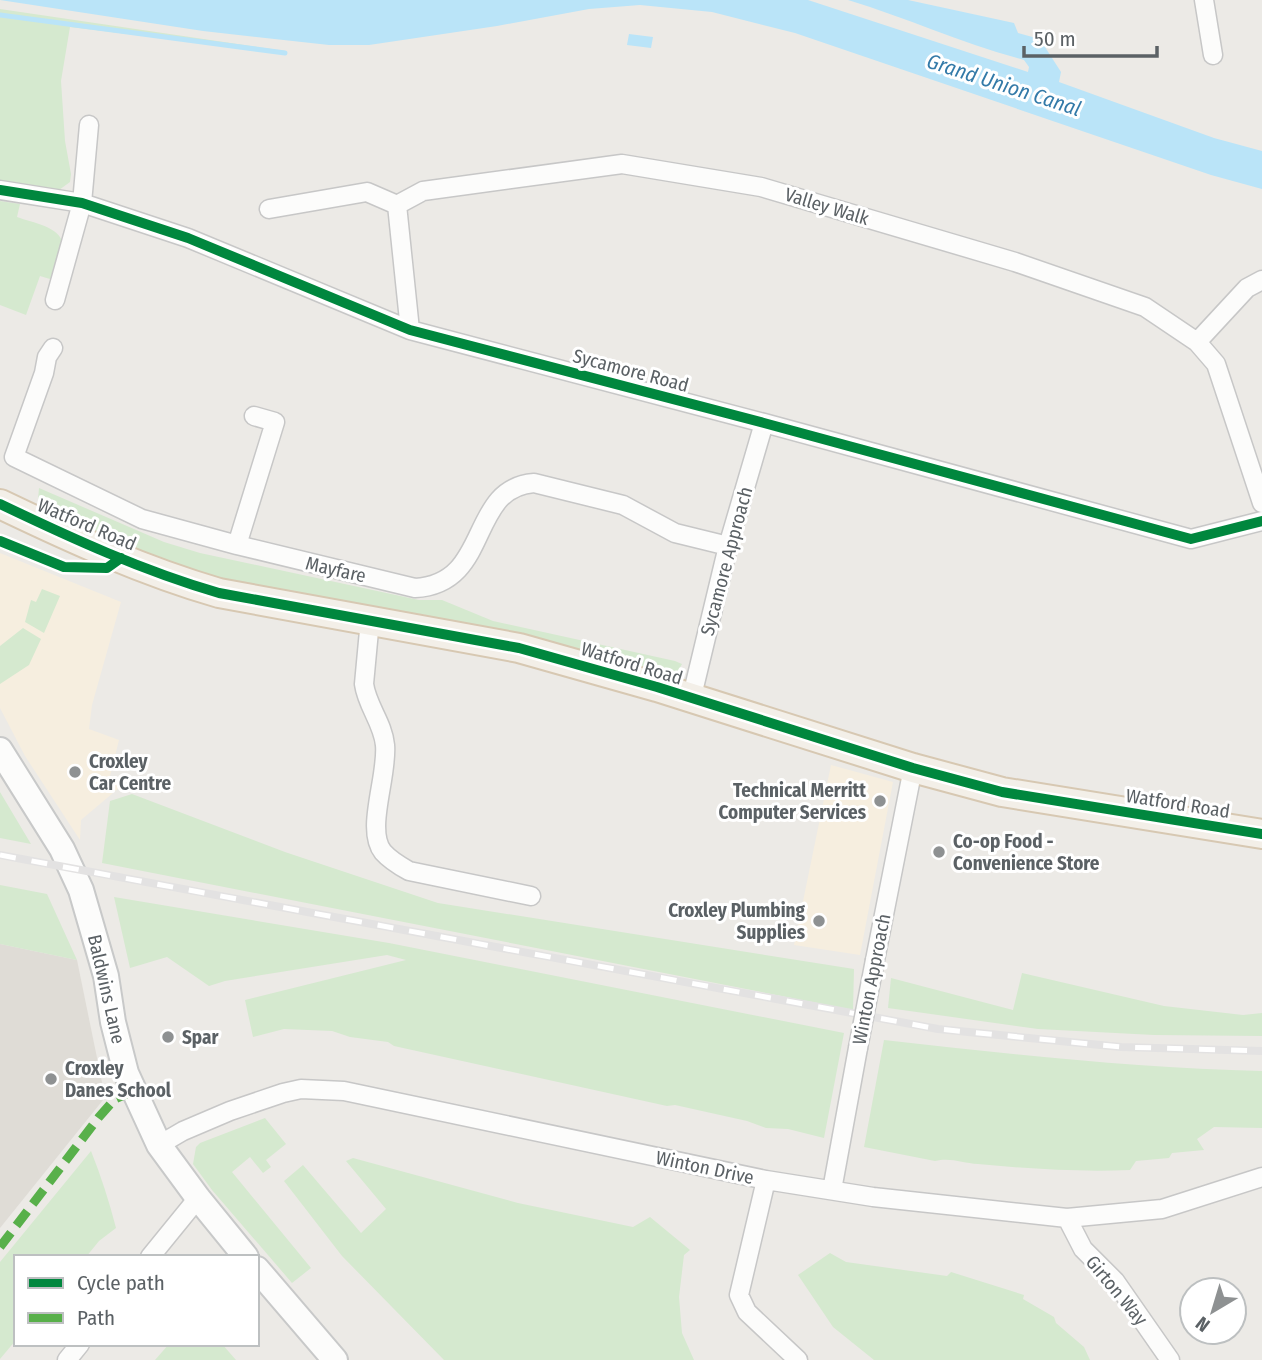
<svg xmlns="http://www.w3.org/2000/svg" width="1262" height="1360" font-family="'Fira Sans Condensed',sans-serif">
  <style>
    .commercial { fill: #f6eedf }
    .education { fill: #dfdcd6 }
    .green { fill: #d5e9cf }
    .water { fill: #bae4f8 }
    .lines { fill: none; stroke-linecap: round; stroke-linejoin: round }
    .stream { stroke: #bae4f8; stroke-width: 5 }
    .street-casing { stroke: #c7c7c7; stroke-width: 21 }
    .secondary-casing { stroke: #c8c9c9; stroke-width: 28 }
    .primary-casing { stroke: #d7c8b2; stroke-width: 32 }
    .street { stroke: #fcfcfb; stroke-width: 18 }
    .secondary { stroke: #fcfcfb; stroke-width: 24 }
    .primary { stroke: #f3efe8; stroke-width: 28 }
    .rail-casing { stroke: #e3e2e2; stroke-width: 8 }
    .rail { stroke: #fff; stroke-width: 5; stroke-dasharray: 16; stroke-linecap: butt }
    .street-bridge-casing { stroke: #c7c7c7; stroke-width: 21; stroke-linecap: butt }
    .street-bridge { stroke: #fcfcfb; stroke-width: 18 }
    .quiet { stroke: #58b04a; stroke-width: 9; stroke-dasharray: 18 9; stroke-linecap: butt }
    .cycleway-casing { stroke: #fff; stroke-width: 15 }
    .cycleway { stroke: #00873e; stroke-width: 10 }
    .poi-dot { fill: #8e9192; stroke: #fff; stroke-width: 2.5 }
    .labels { text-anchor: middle; stroke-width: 6; stroke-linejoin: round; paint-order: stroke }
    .street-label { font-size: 19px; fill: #5b6165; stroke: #fff }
    .poi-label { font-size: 19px; font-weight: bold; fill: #5b6165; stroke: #fff; text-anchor: start }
    .water-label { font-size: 21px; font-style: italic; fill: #337aa8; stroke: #fff }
  </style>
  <rect width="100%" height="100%" fill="#eceae6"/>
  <path class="commercial" d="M 0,553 L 121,602 L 92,705 L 89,729 L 119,740 L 110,776 L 126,782 L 81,820 L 80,840 L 25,756 L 0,708 Z
    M 831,765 L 893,782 L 860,955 L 794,945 Z"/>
  <path class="education" d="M 0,944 L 77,960 L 104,1092 L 103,1100 L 0,1228 Z"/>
  <path class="green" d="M 0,9 L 285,51 L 285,53 L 70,27 L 61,81 L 65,141 L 71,174 L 70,182 L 59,190 L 0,182 Z
    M 0,201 L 20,204 L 17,217 C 33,223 59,226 63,244 L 50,279 L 40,276 L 26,315 L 0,305 Z
    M 39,488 L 164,542 L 200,553 L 419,600 L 442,600 L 493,621 L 675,661 L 682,664 L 677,673 L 667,675 L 426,615 L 276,592 L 233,582 L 163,561 L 107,538 L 38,500 Z
    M 42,589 L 60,596 L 44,633 L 25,622 L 31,600 L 36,602 Z
    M 23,628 L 41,639 L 29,665 L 0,684 L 0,646 Z
    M 0,792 L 31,844 L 0,838 Z
    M 132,794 L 285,852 L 438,903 L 854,969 L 853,1010 L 102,863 L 110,801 Z
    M 0,885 L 47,894 L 77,960 L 0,944 Z
    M 114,897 L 389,943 L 844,1033 L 824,1138 L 788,1129 L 766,1128 L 747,1121 L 675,1105 L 667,1106 L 394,1046 L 388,1042 L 350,1037 L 332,1031 L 284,1029 L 253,1037 L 245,1000 L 406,960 L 387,955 L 225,981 L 209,986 L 167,957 L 130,968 Z
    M 1022,973 L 1164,1006 L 1243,1015 L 1262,1013 L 1262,1036 L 1154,1035 L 1038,1029 L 888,1008 L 891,978 L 1013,1010 Z
    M 884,1040 C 1010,1054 1135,1068 1262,1071 L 1262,1128 L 1214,1127 L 1197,1139 L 1204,1150 L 1172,1153 L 1169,1158 L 1136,1161 L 1130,1170 C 1080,1172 1028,1169 978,1164 C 963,1163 950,1157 935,1161 L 864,1147 Z
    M 265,1118 L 286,1144 L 266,1160 L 271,1167 L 263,1173 L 250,1157 L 232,1172 L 311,1268 L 292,1283 L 212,1190 L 193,1164 L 196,1147 L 200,1143 Z
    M 91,1151 C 101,1176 109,1201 116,1228 L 99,1241 L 86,1257 L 16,1257 L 16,1340 L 0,1359 L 0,1262 Z
    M 353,1158 L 518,1203 L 633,1227 L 650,1217 L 690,1250 L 684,1255 L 679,1297 L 682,1333 L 694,1360 L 444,1360 L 342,1256 L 284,1181 L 303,1165 L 361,1233 L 386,1209 L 346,1161 Z
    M 830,1253 L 846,1262 L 947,1276 L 951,1272 L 1024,1295 L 1023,1299 L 1054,1317 L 1056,1323 L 1084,1347 L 1090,1360 L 874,1360 L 833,1327 L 798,1275 Z
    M 169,1344 L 222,1344 L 236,1360 L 155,1360 Z"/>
  <path class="water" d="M 0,0 L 808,0 L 1028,72 L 1029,67 L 1024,60 C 964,44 907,18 848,0 L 908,0 L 1014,23 L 1018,33 L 1036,38 L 1045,47 L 1061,72 L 1059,82 L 1214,138 L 1262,151 L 1262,189 L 1211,175 L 795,33 L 712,12 L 640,5 L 589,9 L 497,26 L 369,45 L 329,45 L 203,31 Z
    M 629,34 L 653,37 L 651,48 L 627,45 Z"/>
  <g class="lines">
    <path class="stream" d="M 0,15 L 285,53"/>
    <g class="street-casing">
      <path id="street" d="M 1204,0 L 1213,55
        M 0,190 L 82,203 L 188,238 L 410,330 L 764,423 L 1191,539 L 1262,521
        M 397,205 L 410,330
        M 269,209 L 367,192 L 397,205 L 423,191 L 622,164 L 761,187 L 1015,262 L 1145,307 L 1197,342 L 1216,364 L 1262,503
        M 55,300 L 82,203 L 89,125
        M 1197,342 L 1247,288 L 1262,280
        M 53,348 L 47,357 L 44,373 L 14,457 L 142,519 L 237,545 L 415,588 C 492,584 467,488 534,483 L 623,505 L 675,533 L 728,546
        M 237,545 L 275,422 L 254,416
        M 370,620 L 364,684 C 367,706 383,723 385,745 C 388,776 365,830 383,852 C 390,860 400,866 409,871 L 531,896
        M 691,700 L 728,546 L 764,423
        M 875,960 L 913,768
        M 159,1145 L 183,1131 L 230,1111 L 283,1093 L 301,1089 L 344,1091 L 766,1180 L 873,1197 L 1067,1218 L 1162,1209 L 1262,1177
        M 766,1180 L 739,1295 L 747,1312 L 798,1360
        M 832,1190 L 858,1048
        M 1067,1218 L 1083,1249 L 1115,1281 L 1170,1360
        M 150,1257 L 198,1198
        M 67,1360 L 80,1344"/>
    </g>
    <g class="secondary-casing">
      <path id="secondary" d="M 0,750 L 62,849 L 81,890 L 106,976 L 113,1022 L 126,1073 L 159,1145 L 198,1198 L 246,1257
        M 257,1269 L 335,1360"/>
    </g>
    <g class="primary-casing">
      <path id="primary" d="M 0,504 C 71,538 143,571 219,593 L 519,648 L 657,687 L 913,768 L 1002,792 L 1262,834"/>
    </g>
    <use href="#street" class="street"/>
    <use href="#secondary" class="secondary"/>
    <use href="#primary" class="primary"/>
    <g class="rail-casing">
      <path id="rail" d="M 0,855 L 938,1029 L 1121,1047 L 1262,1051"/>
    </g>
    <use href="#rail" class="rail"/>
    <g class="street-bridge-casing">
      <path id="street-bridge" d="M 858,1048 L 875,960"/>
    </g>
    <use href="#street-bridge" class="street-bridge"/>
    <path class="quiet" d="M 0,1247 L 99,1117 L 115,1099 L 133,1091"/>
    <g class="cycleway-casing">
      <path id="cycleway" d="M 0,190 L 82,203 L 188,238 L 410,330 L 764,423 L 1191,539 L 1262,521
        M 0,504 C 71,538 143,571 219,593 L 519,648 L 657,687 L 913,768 L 1002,792 L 1262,834
        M 0,541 L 64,567 L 107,568 L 121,558"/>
    </g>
    <use href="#cycleway" class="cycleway"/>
  </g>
  <g class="poi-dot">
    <circle cx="75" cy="772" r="7"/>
    <circle cx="880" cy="801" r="7"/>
    <circle cx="939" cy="852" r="7"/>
    <circle cx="819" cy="921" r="7"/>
    <circle cx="168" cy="1037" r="7"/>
    <circle cx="51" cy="1079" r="7"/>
  </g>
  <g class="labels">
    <g class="street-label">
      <text transform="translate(827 206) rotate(17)" y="7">Valley Walk</text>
      <text transform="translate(631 370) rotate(15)" y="7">Sycamore Road</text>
      <text transform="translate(87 524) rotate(23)" y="7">Watford Road</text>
      <text transform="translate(726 561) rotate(-75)" y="7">Sycamore Approach</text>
      <text transform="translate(336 569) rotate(13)" y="7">Mayfare</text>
      <text transform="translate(632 663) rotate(17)" y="7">Watford Road</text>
      <text transform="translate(1178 803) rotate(9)" y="7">Watford Road</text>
      <text transform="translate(871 979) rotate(-79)" y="7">Winton Approach</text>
      <text transform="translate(107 989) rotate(77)" y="7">Baldwins Lane</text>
      <text transform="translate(705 1167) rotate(12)" y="7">Winton Drive</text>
      <text transform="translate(1117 1290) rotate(50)" y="7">Girton Way</text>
    </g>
    <g class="poi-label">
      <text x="89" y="768">Croxley<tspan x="89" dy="22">Car Centre</tspan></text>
      <text x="866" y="797" text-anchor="end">Technical Merritt<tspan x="866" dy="22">Computer Services</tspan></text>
      <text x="953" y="848">Co-op Food -<tspan x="953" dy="22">Convenience Store</tspan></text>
      <text x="805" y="917" text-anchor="end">Croxley Plumbing<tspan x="805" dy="22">Supplies</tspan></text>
      <text x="182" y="1044">Spar</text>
      <text x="65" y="1075">Croxley<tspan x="65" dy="22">Danes School</tspan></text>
    </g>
    <g class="water-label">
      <text transform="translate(1004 85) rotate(18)" y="7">Grand Union Canal</text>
    </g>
  </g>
  <rect x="14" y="1255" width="245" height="91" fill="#ffffff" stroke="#bdc0c1" stroke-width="2"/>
  <rect x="28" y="1278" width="35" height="10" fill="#00873e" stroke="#bdc0c1" stroke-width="2"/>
  <text x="77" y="1290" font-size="21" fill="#5b6165">Cycle path</text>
  <rect x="28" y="1313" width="35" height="10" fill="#58b04a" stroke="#bdc0c1" stroke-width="2"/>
  <text x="77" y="1325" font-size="21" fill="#5b6165">Path</text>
  <g transform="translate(1213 1311) rotate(218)"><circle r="33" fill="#ffffff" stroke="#bdc0c1" stroke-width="2"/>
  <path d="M0-5L12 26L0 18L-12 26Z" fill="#8e9192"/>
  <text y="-10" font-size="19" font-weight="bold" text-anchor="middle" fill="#5b6165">N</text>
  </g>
  <path d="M1024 46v10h133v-10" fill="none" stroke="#5b6165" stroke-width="3.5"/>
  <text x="1034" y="46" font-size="21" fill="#5b6165" stroke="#ffffff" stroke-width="5" paint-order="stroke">50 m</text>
</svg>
